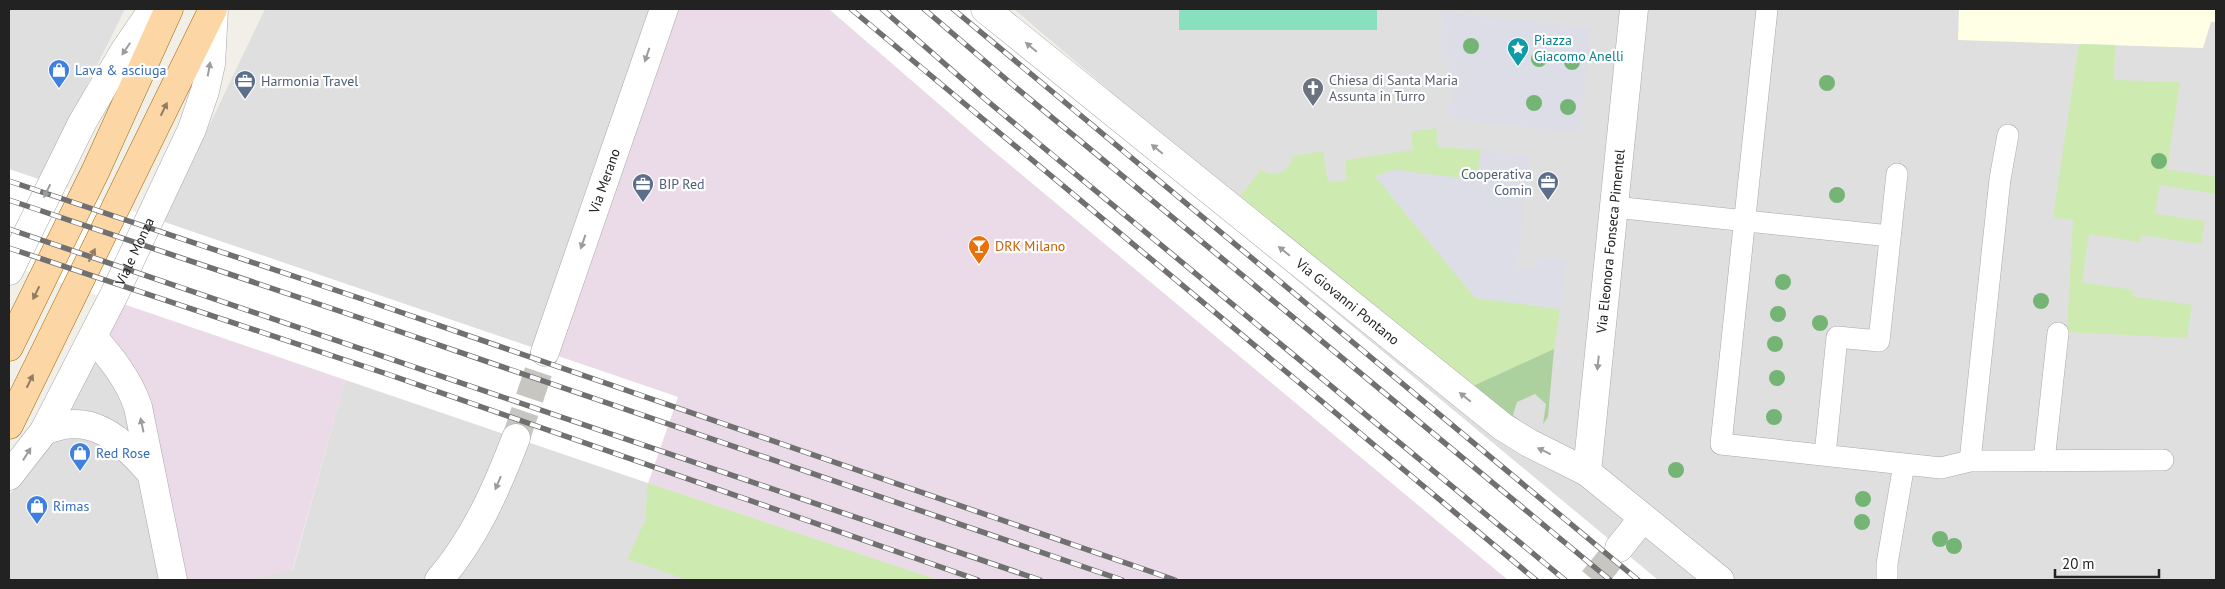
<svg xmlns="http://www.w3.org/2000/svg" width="2225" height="589" font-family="'PT Sans',sans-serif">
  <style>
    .residential { fill: #e0dfdf }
    .industrial { fill: #ebdbe8 }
    .education { fill: #ffffe5 }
    .grass { fill: #cdebb0 }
    .forest { fill: #add19e }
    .pitch { fill: #88e0be }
    .plaza { fill: #dddde8 }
    .pier { fill: #fff }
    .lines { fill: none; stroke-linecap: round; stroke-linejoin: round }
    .street-tunnel { stroke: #c8c6c1; stroke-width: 28; stroke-dasharray: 28 14; stroke-linecap: butt }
    .lane-casing { stroke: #a9a9a9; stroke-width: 22 }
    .street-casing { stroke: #a9a9a9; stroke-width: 29 }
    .primary-casing { stroke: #a06b00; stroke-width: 29 }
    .lane { stroke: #fff; stroke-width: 21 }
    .street { stroke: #fff; stroke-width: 28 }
    .primary { stroke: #fcd6a4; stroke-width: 28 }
    .rail-casing { stroke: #707070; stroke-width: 5.5 }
    .rail { stroke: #fff; stroke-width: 4; stroke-dasharray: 11; stroke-linecap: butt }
    .tree { fill: #74b475 }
    .oneway { fill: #9c9c9c }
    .oneway2 { fill: #8f7c63 }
    .labels { text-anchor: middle; stroke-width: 4.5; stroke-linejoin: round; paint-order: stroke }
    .culture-label { font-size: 14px; fill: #0d838f; stroke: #fff; text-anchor: start }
    .shop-label { font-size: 14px; fill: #366cbe; stroke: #fff; text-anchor: start }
    .worship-label { font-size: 14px; fill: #5b616d; stroke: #fff; text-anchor: start }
    .service-label { font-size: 14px; fill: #4e5e75; stroke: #fff; text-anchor: start }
    .street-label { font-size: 14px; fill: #222; stroke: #fff }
    .food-label { font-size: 14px; fill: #c56008; stroke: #fff; text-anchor: start }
  </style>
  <rect width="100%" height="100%" fill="#f2efe9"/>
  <path class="residential" d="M 9,9 L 125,9 L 40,180 L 9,169 Z
    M 265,9 L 658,9 L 539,350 L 163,222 Z
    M 1014,9 L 2216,9 L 2216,580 L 1658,580 L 1093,111 L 1109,90 Z
    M 99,354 L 124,387 L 165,580 L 9,580 L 9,495 L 36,464 Z
    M 345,380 L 648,483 L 938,580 L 246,580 L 293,570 Z"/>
  <path class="industrial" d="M 669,9 L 829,9 L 991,149 L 1508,580 L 938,580 L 648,483 L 678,397 L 549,353 Z
    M 125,304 L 345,380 L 292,571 L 246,580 L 165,580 L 140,441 L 99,354 Z"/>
  <path class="education" d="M 1959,9 L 2216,9 L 2216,22 L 2211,22 L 2203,48 L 1958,40 Z"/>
  <path class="grass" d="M 2079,44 L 2115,45 L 2114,80 L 2180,82 L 2167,169 L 2216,177 L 2216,194 L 2160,185 L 2155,214 L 2205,221 L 2201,244 L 2141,235 L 2140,242 L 2089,234 L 2082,282 L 2133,290 L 2132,296 L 2192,305 L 2187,338 L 2067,332 L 2073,220 L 2053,217 Z
    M 1436,128 L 1438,147 L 1481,150 L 1477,180 L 1395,170 L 1475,298 L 1560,309 L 1554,349 L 1473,386 L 1240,196 L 1261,170 C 1277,178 1288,173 1293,156 L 1323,151 L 1328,182 L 1347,180 L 1345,160 L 1413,150 L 1411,132 Z
    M 648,483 L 938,580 L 688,580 L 627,559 L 645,521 Z"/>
  <path class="forest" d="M 1554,349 L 1548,417 L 1543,424 L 1546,404 L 1535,394 L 1517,402 L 1513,415 L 1529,428 L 1525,429 L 1473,386 Z"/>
  <path class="pitch" d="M 1179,9 L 1377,9 L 1377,30 L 1179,30 Z"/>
  <path class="plaza" d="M 1443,12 L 1591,28 L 1580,133 L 1450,119 L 1448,104 L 1454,103 L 1448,57 L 1442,58 L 1440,40 Z
    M 1481,150 L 1530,156 L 1517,268 L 1535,270 L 1537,257 L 1566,260 L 1560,309 L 1475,298 L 1375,176 L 1395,170 L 1477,180 Z"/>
  <path class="pier" d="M 829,9 L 970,9 L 1658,580 L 1508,580 L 991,149 Z
    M 9,169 L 678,397 L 648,483 L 9,265 Z"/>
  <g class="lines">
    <path class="street-tunnel" d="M 516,438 L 545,352
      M 1593,580 L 1619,548"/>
    <g class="lane-casing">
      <path id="lane" d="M 1767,9 L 1721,444 L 1941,468 L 1970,461 L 2163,460
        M 1614,207 L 1890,236
        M 1825,455 L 1837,337 L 1879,341 L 1897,174
        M 1970,461 L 2000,179 L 2008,135
        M 2044,461 L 2058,333
        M 1887,580 L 1887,564 L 1904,464"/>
    </g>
    <g class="street-casing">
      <g id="street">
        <path id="s1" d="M 985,9 L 1503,427 L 1529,443 L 1587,472 L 1720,580"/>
        <path d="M 9,271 L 82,123 L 123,53 L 153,9"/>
        <path d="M 93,337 C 112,359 129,380 138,407 L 173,580"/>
        <path id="s2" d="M 545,352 L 664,9"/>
        <path d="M 44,431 C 92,410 121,440 151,473"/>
        <path id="s3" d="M 1587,472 L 1634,9"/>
        <path id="s4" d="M 9,476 L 44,431 L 114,295 L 192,129 L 205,91 L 211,64 L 214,9"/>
        <path d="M 1619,548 L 1643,518"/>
        <path d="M 439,580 C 475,538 496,490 516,438"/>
      </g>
    </g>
    <g class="primary-casing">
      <path id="primary" d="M 9,347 L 96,170 L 169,9
        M 9,425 L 213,9"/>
    </g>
    <use href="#lane" class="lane"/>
    <use href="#street" class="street"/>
    <use href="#primary" class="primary"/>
    <g class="rail-casing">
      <path id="rail" d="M 851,9 L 1536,580
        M 882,9 L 985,99 L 1565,580
        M 924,9 L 1014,86 L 1610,580
        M 953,9 L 1638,580
        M 9,181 L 377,304 L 1175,580
        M 9,200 L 372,322 L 1122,580
        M 9,229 L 1040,580
        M 9,248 L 393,376 L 978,580"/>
    </g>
    <use href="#rail" class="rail"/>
  </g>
  <g class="tree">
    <circle cx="1471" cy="46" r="8"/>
    <circle cx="1539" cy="59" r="8"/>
    <circle cx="1572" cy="62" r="8"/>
    <circle cx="1827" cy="83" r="8"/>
    <circle cx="1534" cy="103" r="8"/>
    <circle cx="1568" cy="107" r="8"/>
    <circle cx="2159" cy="161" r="8"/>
    <circle cx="1837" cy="195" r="8"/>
    <circle cx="1783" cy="282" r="8"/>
    <circle cx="2041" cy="301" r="8"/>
    <circle cx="1778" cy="314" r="8"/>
    <circle cx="1820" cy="323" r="8"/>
    <circle cx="1775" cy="344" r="8"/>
    <circle cx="1777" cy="378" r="8"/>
    <circle cx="1774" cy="417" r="8"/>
    <circle cx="1676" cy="470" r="8"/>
    <circle cx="1863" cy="499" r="8"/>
    <circle cx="1862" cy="522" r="8"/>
    <circle cx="1940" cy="539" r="8"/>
    <circle cx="1954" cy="546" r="8"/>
  </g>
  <defs><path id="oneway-solid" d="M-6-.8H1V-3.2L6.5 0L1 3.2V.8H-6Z" transform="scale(1.25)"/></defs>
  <g class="oneway">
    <use href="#oneway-solid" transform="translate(1031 47) rotate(-140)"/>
    <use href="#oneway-solid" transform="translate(126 49) rotate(124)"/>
    <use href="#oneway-solid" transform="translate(647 55) rotate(109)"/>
    <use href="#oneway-solid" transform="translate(209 69) rotate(-80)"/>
    <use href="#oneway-solid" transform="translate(1157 149) rotate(-141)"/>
    <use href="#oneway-solid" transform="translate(47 191) rotate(116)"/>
    <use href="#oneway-solid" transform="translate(583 242) rotate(109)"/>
    <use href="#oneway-solid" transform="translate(1284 251) rotate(-141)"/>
    <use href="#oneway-solid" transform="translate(1598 363) rotate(96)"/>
    <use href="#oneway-solid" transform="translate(1465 397) rotate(-141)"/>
    <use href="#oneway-solid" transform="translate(142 425) rotate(-102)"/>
    <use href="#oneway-solid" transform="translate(1544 451) rotate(-154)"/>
    <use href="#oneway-solid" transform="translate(27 454) rotate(-58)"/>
    <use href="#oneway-solid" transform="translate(498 483) rotate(113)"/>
  </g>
  <g class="oneway2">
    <use href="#oneway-solid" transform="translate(164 109) rotate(-64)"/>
    <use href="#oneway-solid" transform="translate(92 255) rotate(-64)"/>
    <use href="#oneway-solid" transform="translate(36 293) rotate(116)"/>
    <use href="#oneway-solid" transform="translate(30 381) rotate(-64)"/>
  </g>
  <defs>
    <g id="sight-pin" transform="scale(1.125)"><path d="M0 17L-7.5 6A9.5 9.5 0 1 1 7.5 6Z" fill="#0f9aa8" stroke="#fff"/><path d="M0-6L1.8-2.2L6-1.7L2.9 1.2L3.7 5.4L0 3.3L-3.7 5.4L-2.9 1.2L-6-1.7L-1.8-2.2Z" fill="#fff"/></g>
    <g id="shop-pin" transform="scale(1.125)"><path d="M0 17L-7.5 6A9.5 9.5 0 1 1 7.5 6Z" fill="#3f7fe0" stroke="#fff"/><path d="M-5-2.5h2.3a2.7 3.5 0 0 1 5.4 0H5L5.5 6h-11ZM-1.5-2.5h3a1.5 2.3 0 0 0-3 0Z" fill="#fff"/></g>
    <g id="office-pin" transform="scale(1.125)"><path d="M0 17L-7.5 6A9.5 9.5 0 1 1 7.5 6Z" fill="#5c6f8a" stroke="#fff"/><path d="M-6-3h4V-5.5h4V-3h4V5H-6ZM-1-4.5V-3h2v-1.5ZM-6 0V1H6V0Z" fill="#fff"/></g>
    <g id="church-pin" transform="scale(1.125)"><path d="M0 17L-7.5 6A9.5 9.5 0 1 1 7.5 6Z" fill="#6b7280" stroke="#fff"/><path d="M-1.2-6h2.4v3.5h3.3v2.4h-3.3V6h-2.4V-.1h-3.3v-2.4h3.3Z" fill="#fff"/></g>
    <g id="bar-pin" transform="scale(1.125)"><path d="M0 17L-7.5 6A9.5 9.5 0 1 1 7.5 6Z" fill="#e8710a" stroke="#fff"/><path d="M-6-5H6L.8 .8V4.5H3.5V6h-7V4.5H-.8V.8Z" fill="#fff"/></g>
  </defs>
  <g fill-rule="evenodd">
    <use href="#sight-pin" x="1518" y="48"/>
    <use href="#shop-pin" x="59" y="70"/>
    <use href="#office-pin" x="245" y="81"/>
    <use href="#church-pin" x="1313" y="88"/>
    <use href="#office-pin" x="1548" y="182"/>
    <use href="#office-pin" x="643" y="184"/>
    <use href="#bar-pin" x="979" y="246"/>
    <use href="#shop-pin" x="80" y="453"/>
    <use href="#shop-pin" x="37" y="506"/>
  </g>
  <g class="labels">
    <g class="culture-label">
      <text x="1534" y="45">Piazza<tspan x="1534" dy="16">Giacomo Anelli</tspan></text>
    </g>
    <g class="shop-label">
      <text x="75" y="75">Lava &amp; asciuga</text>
      <text x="96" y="458">Red Rose</text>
      <text x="53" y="511">Rimas</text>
    </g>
    <g class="worship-label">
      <text x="1329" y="85">Chiesa di Santa Maria<tspan x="1329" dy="16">Assunta in Turro</tspan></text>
    </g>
    <g class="service-label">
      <text x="261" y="86">Harmonia Travel</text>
      <text x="1532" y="179" text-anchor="end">Cooperativa<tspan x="1532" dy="16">Comin</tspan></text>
      <text x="659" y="189">BIP Red</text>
    </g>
    <g class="street-label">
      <text dy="5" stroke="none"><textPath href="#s2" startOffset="181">Via Merano</textPath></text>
      <text dy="5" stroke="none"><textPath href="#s3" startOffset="232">Via Eleonora Fonseca Pimentel</textPath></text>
      <text dy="5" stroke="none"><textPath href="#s4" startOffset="258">Viale Monza</textPath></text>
      <text dy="5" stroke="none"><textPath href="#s1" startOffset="466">Via Giovanni Pontano</textPath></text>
    </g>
    <g class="food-label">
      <text x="995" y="251">DRK Milano</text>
    </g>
  </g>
  <rect width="2225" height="589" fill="none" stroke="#222222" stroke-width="20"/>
  <path d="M2055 569v8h104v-8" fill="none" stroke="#222222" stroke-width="2.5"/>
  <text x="2062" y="569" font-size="15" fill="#222222" stroke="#ffffff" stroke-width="4" paint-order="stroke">20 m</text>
</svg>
